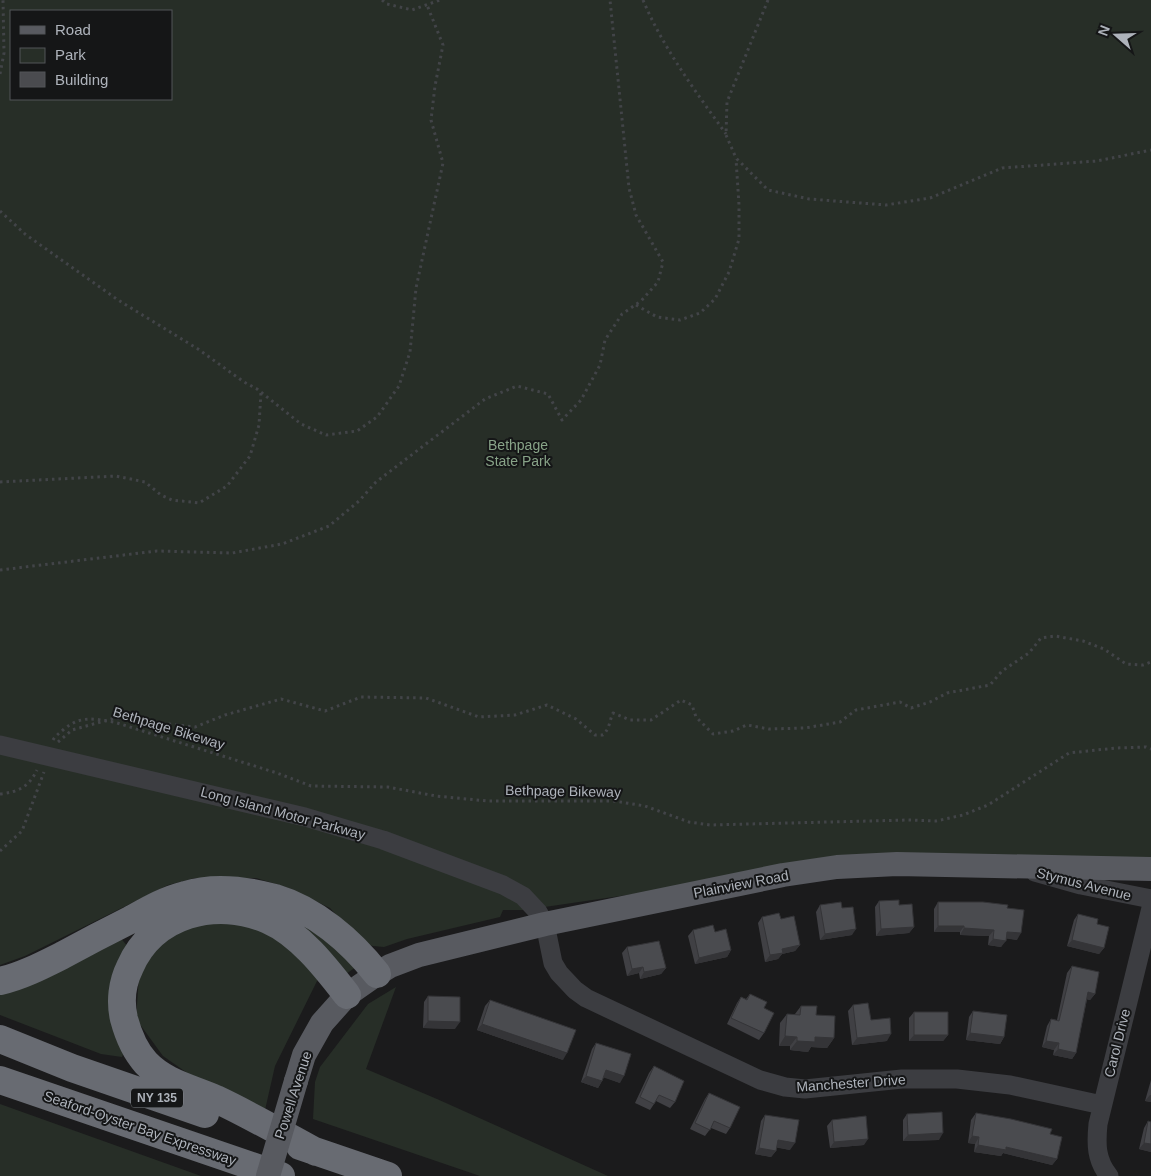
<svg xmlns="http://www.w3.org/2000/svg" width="1151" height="1176" font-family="Helvetica,sans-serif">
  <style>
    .green { fill: #272e27; fill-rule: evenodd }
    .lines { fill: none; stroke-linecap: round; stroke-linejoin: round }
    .path { stroke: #424448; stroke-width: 3; stroke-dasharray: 2.5 4; stroke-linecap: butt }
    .minor { stroke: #3c3d41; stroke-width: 19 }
    .major { stroke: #585a60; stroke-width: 24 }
    .highway { stroke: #686b72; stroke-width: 28 }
    .major-bridge { stroke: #585a60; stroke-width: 24 }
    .wall { fill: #404044 }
    .shaded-wall { fill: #343437 }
    .building { fill: #4a4b4f; stroke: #343437 }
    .labels { text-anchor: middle; stroke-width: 4; stroke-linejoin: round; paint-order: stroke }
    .shield { fill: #151617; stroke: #80848a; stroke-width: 1 }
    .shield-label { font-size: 12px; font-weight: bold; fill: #aeb3bb }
    .park-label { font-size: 14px; fill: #88a388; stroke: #151617 }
    .street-label { font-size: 14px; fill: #aeb3bb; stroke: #151617 }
  </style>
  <rect width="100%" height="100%" fill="#1b1b1c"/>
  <path class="green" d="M 0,0 L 1151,0 L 1151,869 L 868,860 L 524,910 L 503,910 L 500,917 L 407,939 L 384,947 L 373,946 L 362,943 L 330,908 L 286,887 L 256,878 L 195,878 L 168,885 L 25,956 L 0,965 ZM 11,11 L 171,11 L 171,99 L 11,99 Z
    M 304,917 L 356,967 L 346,974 L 299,927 Z
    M 200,921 L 255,927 L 290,947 L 318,979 L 275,1066 L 265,1110 L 203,1084 L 163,1056 L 136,1019 L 139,976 L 163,938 Z
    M 119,936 L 128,947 L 124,1052 L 122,1057 L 101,1054 L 0,1015 L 0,988 Z
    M 396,987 L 366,1069 L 437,1099 L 608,1176 L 480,1176 L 313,1119 L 315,1082 L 320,1067 L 368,1004 Z
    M 0,1104 L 201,1176 L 0,1176 Z"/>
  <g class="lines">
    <path class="path" d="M 382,0 L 387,4 L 412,10 L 440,0
      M 643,0 C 663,48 696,92 726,134
      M 768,0 L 727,102 L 726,135 L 736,158 L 768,190 L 809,199 L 886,205 L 930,198 L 1002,168 L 1097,161 L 1151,150
      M 0,74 L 4,53 L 3,0
      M 0,211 L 25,234 L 118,300 L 198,349 L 244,382 L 257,389 L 301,424 L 326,435 L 357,431 L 377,417 L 399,386 L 410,352 L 416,288 L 443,163 L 431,120 L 435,86 L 443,45 L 427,5
      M 636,305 L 657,317 L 680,320 L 700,313 L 715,299 L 729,272 L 739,239 L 739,205 L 736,159
      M 0,482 L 116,476 L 145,482 L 161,495 L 172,500 L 199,503 L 227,486 L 250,456 L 259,425 L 261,392
      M 0,570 L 157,551 L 232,553 L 282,544 L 329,526 L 359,501 L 376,482 L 485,399 L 517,386 L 548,394 L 562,420 L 581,400 L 600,365 L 605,340 L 622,314 L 641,301 L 658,282 L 663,262 L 636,215 L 629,188 L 610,0
      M 53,740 C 56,735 60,733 64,729 C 82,715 93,719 114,722 L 277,773 L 311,786 L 388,787 L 436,796 L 487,801 L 614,801 L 645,806 L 689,822 L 710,825 L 908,820 L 936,821 L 963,815 L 988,805 L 1069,753 L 1116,748 L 1146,747 L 1151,749
      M 58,742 L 72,730 L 115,718 L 195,727 L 225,715 L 281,699 L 325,711 L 361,697 L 426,698 L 479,717 L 515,715 L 547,705 L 576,719 L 595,735 L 603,735 C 610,728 609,722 613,713 L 630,720 L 651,720 L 681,700 L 692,705 L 696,717 L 713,734 L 733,731 L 747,725 L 769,729 L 805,728 L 840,722 L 856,710 L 900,702 L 911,708 L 930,702 L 947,693 L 990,685 L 1002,671 L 1029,653 L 1041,638 L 1055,636 L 1083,641 L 1104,649 L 1126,664 L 1143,665 L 1151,662
      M 0,794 C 18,792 29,787 37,770
      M 0,851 L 22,831 L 44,772"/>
    <path class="minor" d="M 0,745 L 305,817 L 383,840 L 503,885 L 523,896 L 538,912 L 545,924 L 553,963 L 559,973 L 575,990 L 586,998 L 760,1080 L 785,1087 L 805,1089 L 902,1079 L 957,1079 L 1010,1085 L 1102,1105
      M 1035,872 L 1081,885 L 1151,899
      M 1109,1176 C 1096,1160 1096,1144 1098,1124 L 1151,908"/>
    <path class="major" d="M 296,1081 L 304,1055 L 322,1023 L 347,995 L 377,974 L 390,966 L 419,955 L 545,924 L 783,875 L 837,867 L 897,864 L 1151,869"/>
    <path class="highway" d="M 0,981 C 22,976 43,965 63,955 C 85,943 108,931 130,920 C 148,910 165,900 185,895 C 214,886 246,890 275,898 C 315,910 351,941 377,974
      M 0,1039 L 72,1068 L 205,1114
      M 0,1080 L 281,1176
      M 300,1146 L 388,1176
      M 316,1152 C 283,1134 250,1115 216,1099 C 191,1088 165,1083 146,1063 C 135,1051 128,1034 124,1019 C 120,1002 122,983 130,967 C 153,914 216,897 268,920 C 300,934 326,968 347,995"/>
    <path class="major-bridge" d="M 268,1176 L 296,1081"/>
  </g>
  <path class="wall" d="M 879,901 L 899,905 L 914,927 L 909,933 L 876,936 L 875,907 Z
    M 938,902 L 1007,908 L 1017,940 L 1006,938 L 1001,947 L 988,945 L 989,936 L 960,935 L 960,932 L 934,932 L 934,909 Z
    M 820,905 L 842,908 L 852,935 L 820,940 L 816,912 Z
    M 1078,914 L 1097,924 L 1104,948 L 1099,954 L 1067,946 L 1074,920 Z
    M 762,917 L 781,919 L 800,945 L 795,951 L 782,954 L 778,959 L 765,962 L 758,923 Z
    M 693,930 L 731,950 L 727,957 L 695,964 L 688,936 Z
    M 627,947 L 666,968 L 661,974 L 640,979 L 639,973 L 627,976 L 622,953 Z
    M 1072,966 L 1095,994 L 1090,1000 L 1087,999 L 1076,1053 L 1072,1059 L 1053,1055 L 1054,1050 L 1042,1047 L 1047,1026 L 1051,1019 L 1057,1020 L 1067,973 Z
    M 750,994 L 764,1008 L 764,1033 L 759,1040 L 727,1024 L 737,1003 L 741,997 L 746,999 Z
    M 428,996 L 455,1029 L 423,1028 L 424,1002 Z
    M 490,1000 L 563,1060 L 477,1030 L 485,1006 Z
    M 853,1005 L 871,1020 L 887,1041 L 852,1045 L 848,1011 Z
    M 801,1006 L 816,1015 L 834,1038 L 827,1048 L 811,1047 L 808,1052 L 790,1050 L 790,1046 L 779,1046 L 780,1023 L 787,1014 L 795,1014 Z
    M 973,1011 L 1004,1037 L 1000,1044 L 966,1040 L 969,1017 Z
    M 914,1012 L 948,1035 L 943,1041 L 909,1041 L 909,1018 Z
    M 596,1043 L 620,1083 L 604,1077 L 602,1081 L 598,1088 L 581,1082 L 592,1049 Z
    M 654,1066 L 675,1102 L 670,1108 L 656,1101 L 650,1110 L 635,1103 L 649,1073 Z
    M 1151,1080 L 1151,1102 L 1145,1101 Z
    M 709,1093 L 730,1128 L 726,1134 L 711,1128 L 705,1136 L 690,1129 L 705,1099 Z
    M 976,1113 L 1050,1134 L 1057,1159 L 1052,1165 L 1003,1153 L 1001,1156 L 974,1152 L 975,1144 L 968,1143 L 971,1120 Z
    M 907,1114 L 939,1140 L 903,1141 L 903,1120 Z
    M 765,1115 L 790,1150 L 776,1147 L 776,1151 L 771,1157 L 755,1154 L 761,1121 Z
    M 832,1120 L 864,1145 L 830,1148 L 827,1126 Z
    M 1148,1121 L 1151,1152 L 1139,1149 L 1144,1128 Z"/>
  <path class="shaded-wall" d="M 938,926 L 964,926 L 960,932 L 934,932 Z
    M 914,927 L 909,933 L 876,936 L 881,929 Z
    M 964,928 L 994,930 L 989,936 L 960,935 Z
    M 856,929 L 852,935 L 820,940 L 825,934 Z
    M 1007,932 L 1021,933 L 1017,940 L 1002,938 Z
    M 993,939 L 1006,941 L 1001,947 L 988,945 Z
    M 1072,940 L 1104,948 L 1099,954 L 1067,946 Z
    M 800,945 L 795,951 L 782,954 L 778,959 L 765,962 L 770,955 L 782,949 Z
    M 731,950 L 727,957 L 695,964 L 699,958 Z
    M 643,967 L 639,973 L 627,976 L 632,969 Z
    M 666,968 L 661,974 L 640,979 L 644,972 Z
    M 1088,992 L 1095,994 L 1090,1000 L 1084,999 Z
    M 428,1021 L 460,1022 L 455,1029 L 423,1028 Z
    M 482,1024 L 567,1053 L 563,1060 L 477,1030 Z
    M 970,1033 L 1004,1037 L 1000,1044 L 966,1040 Z
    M 891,1034 L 887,1041 L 852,1045 L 857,1038 Z
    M 914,1035 L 948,1035 L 943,1041 L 909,1041 Z
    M 785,1036 L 797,1037 L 790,1046 L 779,1046 Z
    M 815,1037 L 834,1038 L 827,1048 L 811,1047 L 808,1052 L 790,1050 L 797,1041 Z
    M 1046,1041 L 1059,1043 L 1054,1050 L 1042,1047 Z
    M 1058,1049 L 1076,1053 L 1072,1059 L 1053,1055 Z
    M 606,1070 L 624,1076 L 620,1083 L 602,1077 Z
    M 586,1076 L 602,1081 L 598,1088 L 581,1082 Z
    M 1150,1095 L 1151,1095 L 1151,1102 L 1145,1101 Z
    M 943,1133 L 939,1140 L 903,1141 L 908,1135 Z
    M 972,1136 L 979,1137 L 975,1144 L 968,1143 Z
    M 868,1139 L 864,1145 L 830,1148 L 834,1142 Z
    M 778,1140 L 795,1143 L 790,1150 L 773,1147 Z
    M 1144,1143 L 1151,1144 L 1151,1152 L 1139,1149 Z
    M 978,1145 L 1006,1147 L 1057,1159 L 1052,1165 L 1003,1153 L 1001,1156 L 974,1152 Z
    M 759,1148 L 776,1151 L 771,1157 L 755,1154 Z"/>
  <path class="building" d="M 899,900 L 899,905 L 912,904 L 914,927 L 881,929 L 879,901 Z
    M 841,902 L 842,908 L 853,907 L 856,929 L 825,934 L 820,905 Z
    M 938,902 L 983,902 L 1008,905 L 1007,908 L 1024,910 L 1021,933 L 1007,932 L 1006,941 L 993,939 L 994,930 L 964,928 L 964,926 L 938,926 Z
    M 779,913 L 781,919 L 794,916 L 800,945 L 782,949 L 783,953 L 770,955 L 762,917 Z
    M 1078,914 L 1098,919 L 1097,924 L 1109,927 L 1104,948 L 1072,940 Z
    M 713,925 L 715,932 L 726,929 L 731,950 L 699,958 L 693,930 Z
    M 659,941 L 666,968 L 644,972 L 643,967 L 632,969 L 627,947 Z
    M 1072,966 L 1099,972 L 1095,994 L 1088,992 L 1076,1053 L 1058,1049 L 1059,1043 L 1046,1041 L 1051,1019 L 1059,1021 Z
    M 750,994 L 767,1002 L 764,1008 L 774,1013 L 764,1033 L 731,1018 L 741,997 L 747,1000 Z
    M 428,996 L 460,997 L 460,1022 L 428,1021 Z
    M 490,1000 L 576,1030 L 567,1053 L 482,1024 Z
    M 868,1003 L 871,1020 L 890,1018 L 891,1034 L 857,1038 L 853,1005 Z
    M 801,1006 L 817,1006 L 816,1015 L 835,1016 L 834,1038 L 815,1037 L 815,1042 L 797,1041 L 797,1037 L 785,1036 L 787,1014 L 800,1015 Z
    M 973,1011 L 1007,1015 L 1004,1037 L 970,1033 Z
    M 914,1012 L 948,1012 L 948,1035 L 914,1035 Z
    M 596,1043 L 631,1054 L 624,1076 L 606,1070 L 602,1081 L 586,1076 Z
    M 654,1066 L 684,1081 L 675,1102 L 659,1095 L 654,1104 L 640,1097 Z
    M 709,1093 L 740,1107 L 730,1128 L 714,1121 L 710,1130 L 695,1123 Z
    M 942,1112 L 943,1133 L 908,1135 L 907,1114 Z
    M 976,1113 L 1011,1119 L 1052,1129 L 1050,1134 L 1062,1137 L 1057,1159 L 1006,1147 L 1006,1150 L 978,1145 L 979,1137 L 972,1136 Z
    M 765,1115 L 799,1120 L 795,1143 L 778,1140 L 776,1151 L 759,1148 Z
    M 866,1116 L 868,1139 L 834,1142 L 832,1120 Z
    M 1148,1121 L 1151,1122 L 1151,1144 L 1144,1143 Z"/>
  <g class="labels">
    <rect class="shield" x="131" y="1088.5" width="52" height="19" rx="4"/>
    <g class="shield-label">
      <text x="157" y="1102">NY 135</text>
    </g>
    <g class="park-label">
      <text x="518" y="450">Bethpage<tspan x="518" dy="16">State Park</tspan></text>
    </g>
    <g class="street-label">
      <text transform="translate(169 728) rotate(17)" y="5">Bethpage Bikeway</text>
      <text transform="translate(563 791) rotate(1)" y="5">Bethpage Bikeway</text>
      <text transform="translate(283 813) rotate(15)" y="5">Long Island Motor Parkway</text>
      <text transform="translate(741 884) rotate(-11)" y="5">Plainview Road</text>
      <text transform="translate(1084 884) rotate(14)" y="5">Stymus Avenue</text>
      <text transform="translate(1117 1043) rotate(-76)" y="5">Carol Drive</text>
      <text transform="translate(851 1083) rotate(-4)" y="5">Manchester Drive</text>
      <text transform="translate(293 1095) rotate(-72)" y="5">Powell Avenue</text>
      <text transform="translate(140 1128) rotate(19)" y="5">Seaford-Oyster Bay Expressway</text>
    </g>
  </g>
  <rect x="10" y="10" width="162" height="90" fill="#151617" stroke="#525559"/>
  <rect x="20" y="26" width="25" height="8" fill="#585a60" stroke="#525559"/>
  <text x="55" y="35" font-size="15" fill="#aeb3bb">Road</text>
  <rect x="20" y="48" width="25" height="15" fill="#272e27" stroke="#525559"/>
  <text x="55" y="60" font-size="15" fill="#aeb3bb">Park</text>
  <rect x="20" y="72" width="25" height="15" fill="#4a4b4f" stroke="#525559"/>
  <text x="55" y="85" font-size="15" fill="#aeb3bb">Building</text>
  <g transform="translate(1116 35) rotate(290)" stroke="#151617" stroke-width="4" paint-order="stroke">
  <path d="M0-4L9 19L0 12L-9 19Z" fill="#aeb3bb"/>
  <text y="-8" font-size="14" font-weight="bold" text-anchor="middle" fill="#aeb3bb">N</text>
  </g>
</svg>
